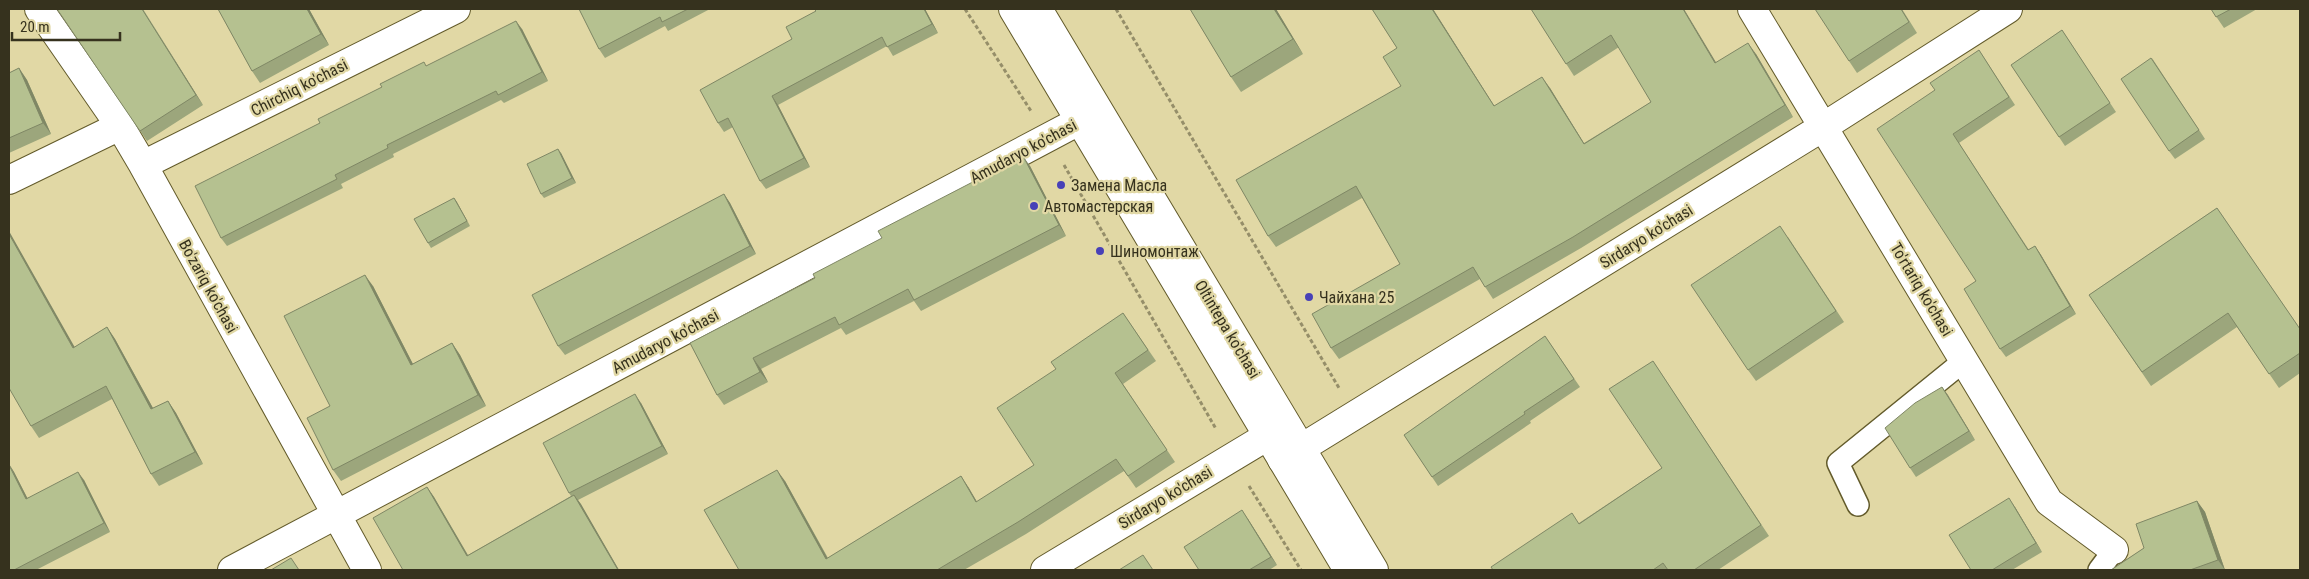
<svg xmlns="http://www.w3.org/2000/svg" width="2309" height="579" font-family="'Roboto Condensed',sans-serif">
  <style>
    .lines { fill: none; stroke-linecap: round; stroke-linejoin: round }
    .lane-casing { stroke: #635b2b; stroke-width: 24 }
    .street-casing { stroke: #635b2b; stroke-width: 30 }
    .secondary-casing { stroke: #635b2b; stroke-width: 30 }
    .path { stroke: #958e69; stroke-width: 3; stroke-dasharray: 4 2.5; stroke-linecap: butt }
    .lane { stroke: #fff; stroke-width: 21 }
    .street { stroke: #fff; stroke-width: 28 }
    .secondary { stroke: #fff; stroke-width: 28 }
    .wall { fill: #9ca67c }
    .shaded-wall { fill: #7f8765 }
    .building { fill: #b5c190; stroke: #7f8765 }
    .poi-dot { fill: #4841b7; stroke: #e1d8a5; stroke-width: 2 }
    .labels { text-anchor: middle; stroke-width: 4.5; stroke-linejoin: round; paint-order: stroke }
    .street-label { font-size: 16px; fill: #36321e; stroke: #e1d8a5 }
    .poi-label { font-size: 16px; fill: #36321e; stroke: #e1d8a5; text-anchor: start }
  </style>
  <rect width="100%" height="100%" fill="#e1d8a5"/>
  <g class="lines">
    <g class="lane-casing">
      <path id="lane" d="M 1858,505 L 1838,463 L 1965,360
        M 2099,570 L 2114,550"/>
    </g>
    <g class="street-casing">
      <path id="street" d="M 39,9 L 120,126 L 143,165 L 367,570
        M 1752,9 L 2049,502 L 2114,550
        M 143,165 L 456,9
        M 9,180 L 120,126
        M 1282,460 L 1823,127 L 2008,9
        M 232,570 L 1098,111
        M 1045,570 L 1286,425"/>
    </g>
    <g class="secondary-casing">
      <path id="secondary" d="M 1013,9 L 1348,570
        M 1038,9 L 1374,570"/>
    </g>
    <path class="path" d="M 965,9 L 1031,111
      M 1116,9 L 1339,388
      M 1064,165 L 1216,429
      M 1249,486 L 1301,570"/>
    <use href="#lane" class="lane"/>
    <use href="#street" class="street"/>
    <use href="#secondary" class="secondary"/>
  </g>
  <path class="wall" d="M 57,9 L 143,9 L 203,105 L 147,141 Z
    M 218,9 L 309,9 L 329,45 L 260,83 L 252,71 Z
    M 579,9 L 710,9 L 668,31 L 665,26 L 605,58 L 599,49 Z
    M 814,9 L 925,9 L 938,33 L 893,56 L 887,46 L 778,105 L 810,167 L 766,189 L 760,181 L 733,127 L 724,132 L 718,123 L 816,11 Z
    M 1190,9 L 1276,9 L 1303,54 L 1241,92 L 1231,77 Z
    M 1372,9 L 1433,9 L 1494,106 L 1550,88 L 1584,143 L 1651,102 L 1619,47 L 1574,76 L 1531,9 L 1716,62 L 1756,54 L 1793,117 L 1581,248 L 1493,299 L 1480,279 L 1339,359 L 1331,348 L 1400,264 L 1362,198 L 1276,247 L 1268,236 L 1401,86 L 1397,48 Z
    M 1902,9 L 1917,33 L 1857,73 L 1849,61 Z
    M 2211,9 L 2257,9 L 2224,28 Z
    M 522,29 L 548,81 L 504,103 L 501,100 L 393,154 L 394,157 L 341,184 L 343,188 L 227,246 L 221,238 L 320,123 L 427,66 Z
    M 2062,30 L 2116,112 L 2065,146 L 2011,65 Z
    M 1979,50 L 2015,105 L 1959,143 L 2029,250 L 2035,246 L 2041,255 L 2076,314 L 2006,357 L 2000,349 L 1976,281 L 1935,90 Z
    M 2152,58 L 2205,139 L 2175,159 L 2169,151 Z
    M 19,68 L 27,80 L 51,134 L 9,153 L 9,73 Z
    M 561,153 L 576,183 L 544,198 L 541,194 Z
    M 1030,166 L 1066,236 L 921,311 L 914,301 L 846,335 L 841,328 L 761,369 L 768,382 L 724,405 L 717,395 L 690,343 Z
    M 724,194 L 730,203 L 756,254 L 565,355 L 558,346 Z
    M 454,198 L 470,226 L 431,248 L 428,243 Z
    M 2217,208 L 2300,329 L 2300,373 L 2279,388 L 2237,327 L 2151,386 L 2089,295 Z
    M 1788,237 L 1844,322 L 1756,381 L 1748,370 Z
    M 373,286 L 413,364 L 452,343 L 460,355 L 486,406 L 341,481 L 333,470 L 330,406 Z
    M 1123,313 L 1156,361 L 1123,384 L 1175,462 L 1136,488 L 1124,471 L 1026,534 L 964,570 L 739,570 L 785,481 L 828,558 L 961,476 L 977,502 L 1034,465 L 1056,369 Z
    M 107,327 L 115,339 L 153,408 L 168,401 L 176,413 L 203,464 L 159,486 L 151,474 L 112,399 L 39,438 L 31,426 L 75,347 Z
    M 1545,336 L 1580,387 L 1530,421 L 1531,423 L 1438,486 L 1404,435 Z
    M 1653,361 L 1769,536 L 1718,570 L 1493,570 L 1579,523 L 1662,468 Z
    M 1942,387 L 1975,440 L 1916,477 L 1910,468 Z
    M 641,403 L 668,454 L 578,500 L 619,570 L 403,570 L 427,487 L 434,497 L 468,555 L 571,496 L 569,493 Z
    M 9,464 L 14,472 L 27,498 L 84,480 L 110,532 L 36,570 L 9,570 Z
    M 2197,501 L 2205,512 L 2225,570 L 2111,570 L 2144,548 Z
    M 2015,507 L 2042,552 L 2012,570 L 1971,570 Z
    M 1248,519 L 1277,565 L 1269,570 L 1199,570 Z"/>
  <path class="shaded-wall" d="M 143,9 L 151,22 L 203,105 L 196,95 Z
    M 307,9 L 309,9 L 329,45 L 321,34 Z
    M 924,9 L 925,9 L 938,33 L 932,24 Z
    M 1274,9 L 1276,9 L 1303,54 L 1293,39 Z
    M 1432,9 L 1433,9 L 1502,118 L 1494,106 Z
    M 1683,9 L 1684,9 L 1723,74 L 1715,63 Z
    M 516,21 L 522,29 L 548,81 L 542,72 Z
    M 1748,43 L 1756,54 L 1793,117 L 1785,105 Z
    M 19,68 L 27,80 L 51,134 L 43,123 Z
    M 1542,77 L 1550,88 L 1591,155 L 1584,144 Z
    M 772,96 L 778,105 L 810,167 L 804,158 Z
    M 558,149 L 561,153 L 576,183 L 572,178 Z
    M 1023,156 L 1030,166 L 1066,236 L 1059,225 Z
    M 724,194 L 730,203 L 756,254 L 750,246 Z
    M 454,198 L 457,202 L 470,226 L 467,221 Z
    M 9,231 L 82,360 L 73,348 L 9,234 Z
    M 2035,246 L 2041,255 L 2076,314 L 2070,306 Z
    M 365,275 L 373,286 L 419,376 L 411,365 Z
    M 107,327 L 115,339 L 160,421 L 151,409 Z
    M 452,343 L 460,355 L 486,406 L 478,395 Z
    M 753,358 L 761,369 L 768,382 L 760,372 Z
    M 1942,387 L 1948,395 L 1975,440 L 1969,431 Z
    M 635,394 L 641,403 L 668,454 L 662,446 Z
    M 168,401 L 176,413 L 203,464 L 195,452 Z
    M 9,464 L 14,472 L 32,507 L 26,499 Z
    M 777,470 L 785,481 L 834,570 L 826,559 Z
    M 78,472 L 84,480 L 110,532 L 104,523 Z
    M 961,476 L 969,488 L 984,514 L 976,502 Z
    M 427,487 L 434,497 L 474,566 L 467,556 Z
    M 574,495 L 581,504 L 619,570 L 618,570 Z
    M 2009,498 L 2015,507 L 2042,552 L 2036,543 Z
    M 2197,501 L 2205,512 L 2225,570 L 2218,560 Z
    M 1242,510 L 1248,519 L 1277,565 L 1271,557 Z"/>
  <path class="building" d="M 57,9 L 142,9 L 196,95 L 140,131 Z
    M 218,9 L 307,9 L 321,34 L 252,71 Z
    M 579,9 L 688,9 L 662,22 L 660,17 L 599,49 Z
    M 814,9 L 924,9 L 932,24 L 887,47 L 882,37 L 772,96 L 804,158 L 760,181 L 728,118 L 718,123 L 700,90 L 792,39 L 786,27 L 816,11 Z
    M 1190,9 L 1274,9 L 1293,39 L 1231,77 Z
    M 1372,9 L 1432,9 L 1494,106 L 1542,77 L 1584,144 L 1651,102 L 1611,35 L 1566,64 L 1531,9 L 1683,9 L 1715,63 L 1748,43 L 1785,105 L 1573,237 L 1485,287 L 1473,267 L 1331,348 L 1312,314 L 1400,264 L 1356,186 L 1268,236 L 1236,180 L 1401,86 L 1383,57 L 1397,48 Z
    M 1815,9 L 1901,9 L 1909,22 L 1849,61 Z
    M 2211,9 L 2231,9 L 2216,17 Z
    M 516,21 L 542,72 L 498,95 L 496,91 L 387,145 L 388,148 L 335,175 L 337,179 L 221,238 L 195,186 L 320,123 L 318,119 L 382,87 L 380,84 L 424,62 L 426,66 Z
    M 2062,30 L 2110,103 L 2059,137 L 2011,65 Z
    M 1979,50 L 2009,97 L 1953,134 L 2028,250 L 2035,246 L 2070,306 L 2000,349 L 1964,289 L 1976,281 L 1877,129 L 1935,90 L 1930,83 Z
    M 2151,58 L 2199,130 L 2169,151 L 2121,79 Z
    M 19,68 L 43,123 L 9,138 L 9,73 Z
    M 558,149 L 572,178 L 541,194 L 527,164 Z
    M 1023,156 L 1059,225 L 914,300 L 908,289 L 839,325 L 835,317 L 753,358 L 760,372 L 717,395 L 690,343 L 815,278 L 813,274 L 882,238 L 878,231 Z
    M 724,194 L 750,246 L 558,346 L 532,295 Z
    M 454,198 L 467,221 L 428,243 L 414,219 Z
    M 2217,208 L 2300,329 L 2300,353 L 2269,374 L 2228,313 L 2142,372 L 2089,295 Z
    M 1780,226 L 1836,311 L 1748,370 L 1691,285 Z
    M 9,234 L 73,348 L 107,327 L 151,409 L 168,401 L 195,452 L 151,474 L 106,386 L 31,426 L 9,388 Z
    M 365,275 L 411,365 L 452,343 L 478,395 L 333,470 L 307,418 L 330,406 L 284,316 Z
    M 1123,313 L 1148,350 L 1115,373 L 1167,450 L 1128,476 L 1116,459 L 1018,522 L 937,570 L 739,570 L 704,510 L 777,470 L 826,559 L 961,476 L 976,502 L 1034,465 L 997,408 L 1056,369 L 1051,362 Z
    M 1545,336 L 1574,379 L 1524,412 L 1525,414 L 1432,477 L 1404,435 Z
    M 1653,361 L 1761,525 L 1694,570 L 1668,570 L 1663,563 L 1653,570 L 1493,570 L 1491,567 L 1572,513 L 1579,524 L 1662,468 L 1609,389 Z
    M 1942,387 L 1969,431 L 1910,468 L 1885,428 L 1915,403 Z
    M 635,394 L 662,446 L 569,493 L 543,443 Z
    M 9,465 L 26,499 L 78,472 L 104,523 L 14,570 L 9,570 Z
    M 427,487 L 467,556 L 574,495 L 618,570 L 403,570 L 373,518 Z
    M 2009,498 L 2036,543 L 1992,570 L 1971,570 L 1949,535 Z
    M 2197,501 L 2218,560 L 2190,570 L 2111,570 L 2144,548 L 2136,524 Z
    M 1242,510 L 1271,557 L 1249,570 L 1199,570 L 1184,547 Z
    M 1143,555 L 1153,570 L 1119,570 Z
    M 291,558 L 299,570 L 271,570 Z"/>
  <g class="poi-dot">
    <circle cx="1061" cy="185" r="5"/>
    <circle cx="1034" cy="206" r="5"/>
    <circle cx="1100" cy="251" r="5"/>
    <circle cx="1309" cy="297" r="5"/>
  </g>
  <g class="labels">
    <g class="street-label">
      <text transform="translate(299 87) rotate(-27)" y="6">Chirchiq ko'chasi</text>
      <text transform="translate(1023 151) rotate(-28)" y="6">Amudaryo ko'chasi</text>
      <text transform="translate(1646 236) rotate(-32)" y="6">Sirdaryo ko'chasi</text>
      <text transform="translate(209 286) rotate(61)" y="6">Bo'zariq ko'chasi</text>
      <text transform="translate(1922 289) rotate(59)" y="6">To'rtariq ko'chasi</text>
      <text transform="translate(1228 329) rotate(59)" y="6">Oltintepa ko'chasi</text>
      <text transform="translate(665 341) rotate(-28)" y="6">Amudaryo ko'chasi</text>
      <text transform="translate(1165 497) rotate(-31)" y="6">Sirdaryo ko'chasi</text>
    </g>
    <g class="poi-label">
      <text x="1071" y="191">Замена Маслa</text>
      <text x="1044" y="212">Автомастерская</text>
      <text x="1110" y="257">Шиномонтаж</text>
      <text x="1319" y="303">Чайхана 25</text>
    </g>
  </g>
  <rect width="2309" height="579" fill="none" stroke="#36321e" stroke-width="20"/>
  <path d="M12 32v8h108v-8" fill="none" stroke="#36321e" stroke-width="2.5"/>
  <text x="20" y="32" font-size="15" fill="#36321e" stroke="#e1d8a5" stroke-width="4" paint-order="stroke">20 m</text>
</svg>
